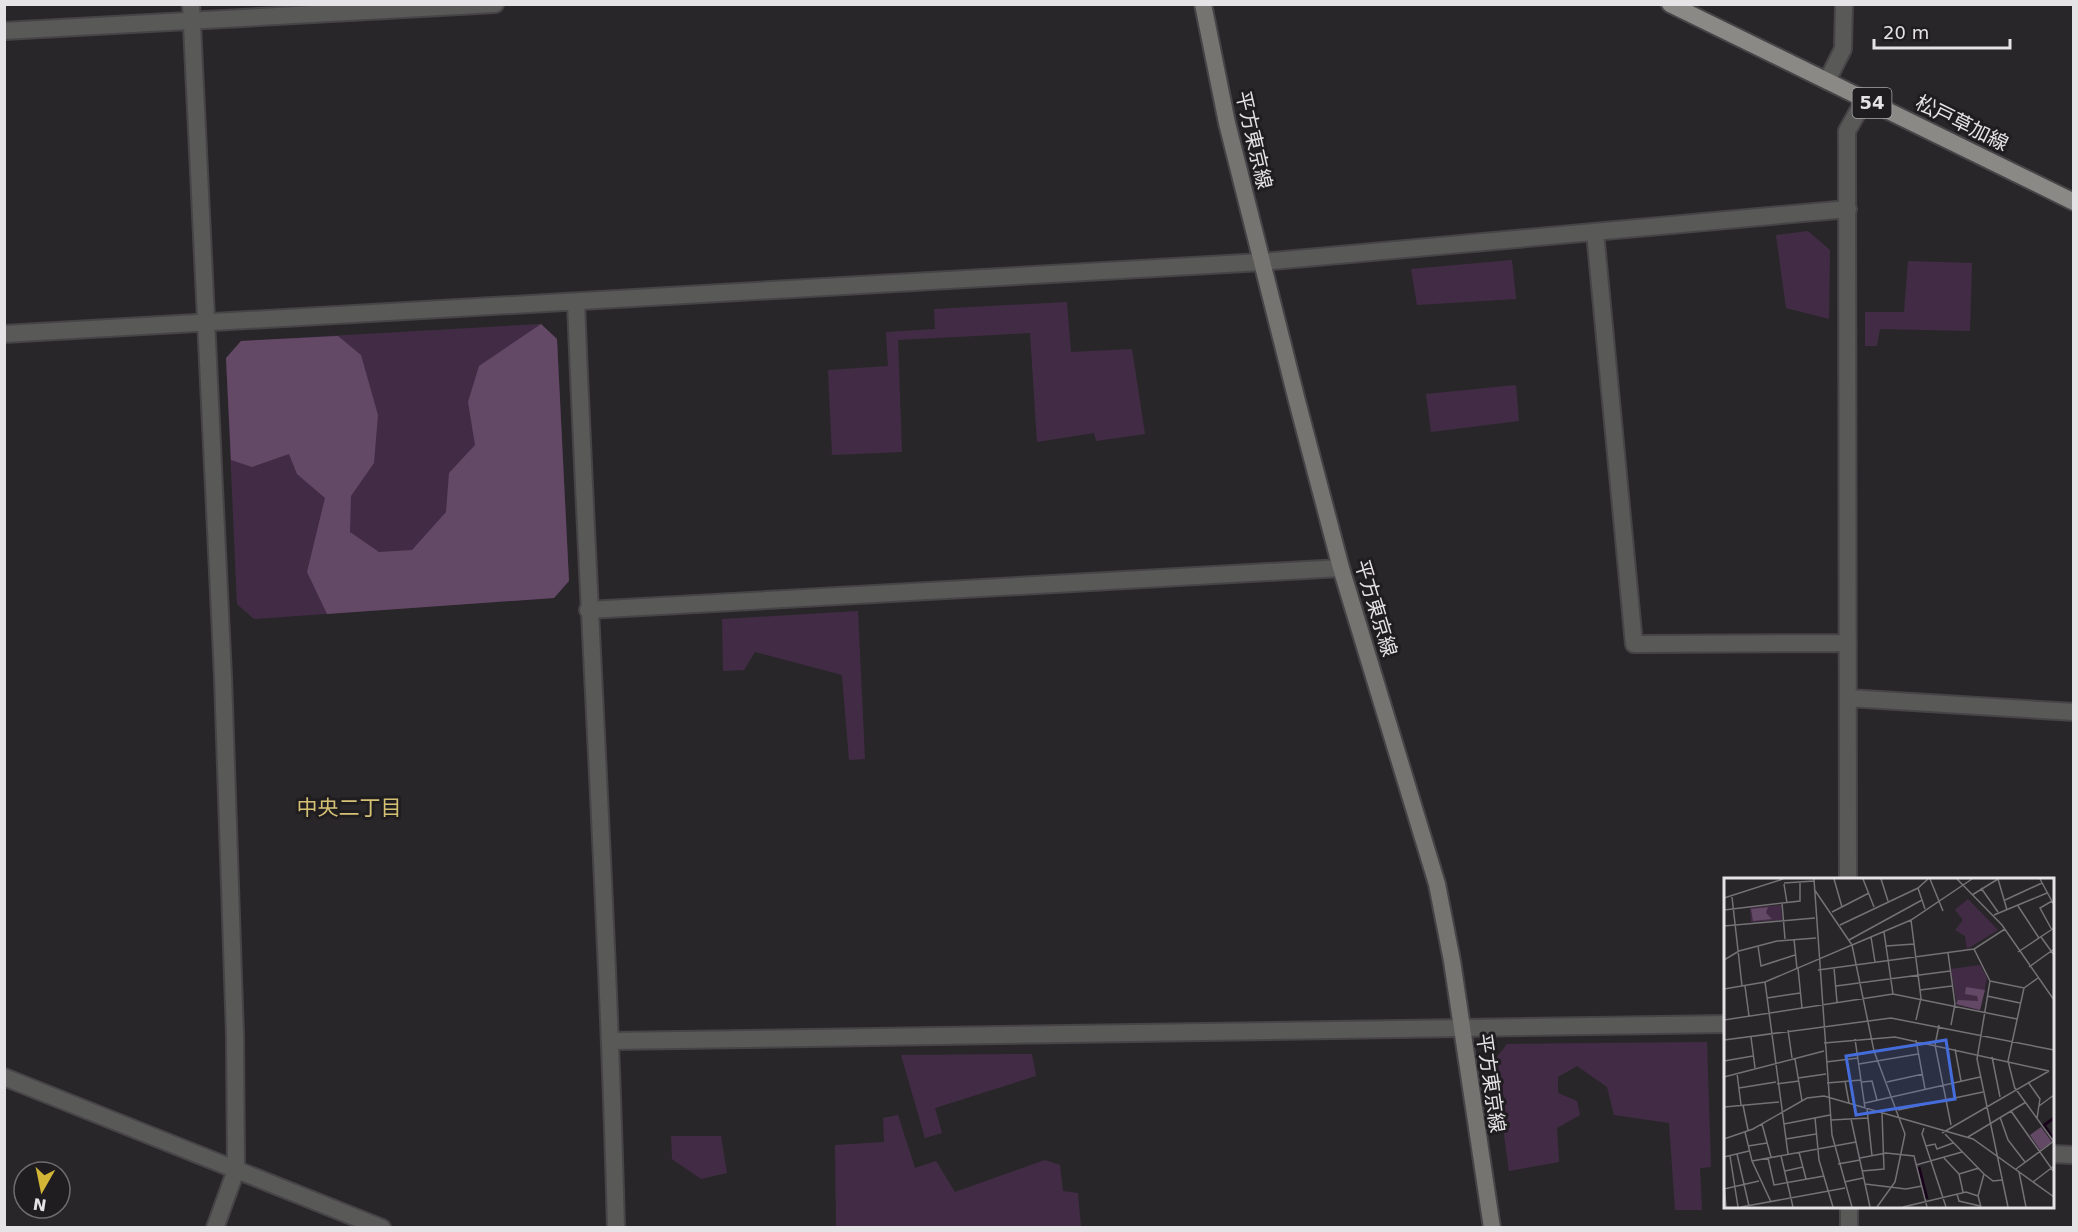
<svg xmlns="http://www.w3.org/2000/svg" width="2078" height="1232" font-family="'DejaVu Sans','Noto Sans JP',sans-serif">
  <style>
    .green { fill: #422c45 }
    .forest { fill: #634966 }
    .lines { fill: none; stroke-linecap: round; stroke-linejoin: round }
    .minor-casing { stroke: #474448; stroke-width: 20 }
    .secondary-casing { stroke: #474448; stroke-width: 20 }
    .primary-casing { stroke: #474448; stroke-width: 20 }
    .minor { stroke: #595957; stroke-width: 16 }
    .secondary { stroke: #757471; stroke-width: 16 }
    .primary { stroke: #8a8985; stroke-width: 16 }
    .labels { text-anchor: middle; stroke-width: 6; stroke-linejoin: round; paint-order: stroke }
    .shield { fill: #201d20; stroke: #aaa8aa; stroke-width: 1.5 }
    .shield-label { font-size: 18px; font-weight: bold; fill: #e5e3e5 }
    .street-label { font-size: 20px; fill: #e5e3e5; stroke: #201d20 }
    .neighbourhood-label { font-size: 21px; fill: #d4c174; stroke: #201d20 }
    .inset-river { fill: none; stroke: #18031b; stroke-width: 3 }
    .inset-road { fill: none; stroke: #747275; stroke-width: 1.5 }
    .view { fill: #456cdb; fill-opacity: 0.15; stroke: #456cdb; stroke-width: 3 }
    .inset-edge { fill: none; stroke: #e5e3e5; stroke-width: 3 }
  </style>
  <rect width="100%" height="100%" fill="#29262a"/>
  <path class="green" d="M 1808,231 L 1830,250 L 1829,319 L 1786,308 L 1776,235 Z
    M 1512,260 L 1516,299 L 1417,305 L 1411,269 Z
    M 1908,261 L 1972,263 L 1970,331 L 1880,329 L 1877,346 L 1865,346 L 1865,312 L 1904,312 Z
    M 1067,302 L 1071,352 L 1132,349 L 1145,434 L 1096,441 L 1094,433 L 1037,442 L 1030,333 L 898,340 L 902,452 L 832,455 L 828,370 L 888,366 L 886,332 L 935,329 L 934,309 Z
    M 541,324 L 557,339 L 569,581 L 554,598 L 254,619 L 237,604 L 226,358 L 241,341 Z
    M 1516,385 L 1519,421 L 1431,432 L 1426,394 Z
    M 858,611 L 865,759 L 849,760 L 842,675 L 755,652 L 744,670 L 723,671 L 722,619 Z
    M 1707,1042 L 1711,1167 L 1700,1168 L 1702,1210 L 1675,1210 L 1669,1123 L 1614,1115 L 1607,1087 L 1577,1066 L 1558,1077 L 1558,1093 L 1577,1101 L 1580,1115 L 1557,1128 L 1559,1162 L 1509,1171 L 1494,1061 L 1507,1044 Z
    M 1032,1054 L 1036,1076 L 935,1108 L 942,1133 L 925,1138 L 901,1055 Z
    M 898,1115 L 915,1168 L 936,1161 L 955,1192 L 1045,1160 L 1060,1165 L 1063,1191 L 1078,1193 L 1081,1227 L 836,1227 L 835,1145 L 884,1142 L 883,1118 Z
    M 671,1136 L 721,1136 L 727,1173 L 701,1179 L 672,1159 Z"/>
  <path class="forest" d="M 541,324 L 557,339 L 569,581 L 554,598 L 327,614 L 307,572 L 325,498 L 297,474 L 289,454 L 252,467 L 231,460 L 226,358 L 241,341 L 338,336 L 361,355 L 378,415 L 374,463 L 351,496 L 350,532 L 379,552 L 412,550 L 446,512 L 449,473 L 475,445 L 468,402 L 479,366 Z"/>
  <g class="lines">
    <g class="minor-casing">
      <path id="minor" d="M 191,4 L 223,677 L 235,1036 L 236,1170 L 215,1228
        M 4,31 L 495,4
        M 1827,81 L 1843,49 L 1844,4
        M 1595,232 L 1634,644 L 1848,643
        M 576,302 C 588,610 608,919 616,1228
        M 4,334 L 1262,262 L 1848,209
        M 588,610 L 1341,568
        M 1848,698 L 2074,712
        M 1848,880 L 1847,131 L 1865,99
        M 611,1041 L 1726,1024
        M 4,1077 L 382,1228
        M 2052,1154 L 2074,1155
        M 1849,1206 L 1849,1228"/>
    </g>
    <g class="secondary-casing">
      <path id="secondary" d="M 1203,4 L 1227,123 L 1297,401 L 1341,568 L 1437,884 L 1452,961 L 1492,1228"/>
    </g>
    <g class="primary-casing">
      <path id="primary" d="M 1670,4 L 2074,202"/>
    </g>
    <use href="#minor" class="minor"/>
    <use href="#secondary" class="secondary"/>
    <use href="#primary" class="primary"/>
  </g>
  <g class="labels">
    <rect class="shield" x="1852.5" y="88" width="39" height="30" rx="4.5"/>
    <g class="shield-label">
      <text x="1872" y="109">54</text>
    </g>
    <g class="street-label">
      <text transform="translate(1962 123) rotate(26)" y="7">松戸草加線</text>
      <text transform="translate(1254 140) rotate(77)" y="7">平方東京線</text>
      <text transform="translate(1376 608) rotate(73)" y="7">平方東京線</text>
      <text transform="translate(1491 1083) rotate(82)" y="7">平方東京線</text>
    </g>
    <g class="neighbourhood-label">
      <text x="349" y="815">中央二丁目</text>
    </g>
  </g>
  <g transform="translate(1724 878)">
    <rect width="330" height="330" fill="#29262a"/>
    <path d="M 244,21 L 274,52 L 243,71 L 241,58 L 231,52 L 239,42 L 231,32 ZM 57,27 L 58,42 L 27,44 L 26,30 ZM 256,87 L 263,100 L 256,132 L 233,127 L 227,91 Z" fill="#422c45"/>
    <path d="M 44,29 L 42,35 L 48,41 L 29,43 L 27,31 ZM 242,109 L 261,112 L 256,132 L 232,126 L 234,122 L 254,123 L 253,118 L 241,116 ZM 317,249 L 328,264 L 316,272 L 306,257 Z" fill="#634966"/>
    <path class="inset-river" d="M 330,240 L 320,247 L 330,261M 195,289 L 203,321"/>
    <path class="inset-road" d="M 90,1 L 108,257 L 128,329M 110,1 L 118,29M 139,1 L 150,29M 157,1 L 164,23M 206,1 L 219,33M 233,1 L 278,47 L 330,122M 274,1 L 283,32M 316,1 L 330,27M 60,5 L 90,3M 60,6 L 63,25M 194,10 L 201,31M 257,10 L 274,34M 248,17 L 274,1M 8,19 L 18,108M 0,20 L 59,1M 281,22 L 318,5M 58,25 L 61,61M 294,28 L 315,60M 0,32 L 76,23 L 76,4M 108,34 L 145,15M 270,37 L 323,15M 187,42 L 197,120 L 192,142M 116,47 L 194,10 L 204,1M 0,48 L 91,40M 328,52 L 316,30 L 328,23M 160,54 L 169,116M 147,59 L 151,84M 317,59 L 330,77M 70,61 L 73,91M 125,62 L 198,22M 34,68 L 37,88 L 71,77M 162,68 L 190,66M 294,74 L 330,50M 224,75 L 231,126 L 227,147M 0,82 L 15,73 L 53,63 L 92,60M 305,89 L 330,71M 74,90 L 78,130M 110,90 L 113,124M 94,92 L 250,71M 266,103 L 253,181 L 284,329M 266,103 L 250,71 L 281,51M 266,103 L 300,110 L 314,100M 41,104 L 64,276M 21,108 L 25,138M 112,108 L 226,93M 0,111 L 41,104 L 128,67 L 90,11M 196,112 L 228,108M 263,118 L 296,125M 43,120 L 76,115M 0,142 L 169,116 L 293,141M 215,147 L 211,167 L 227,247M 64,152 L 68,180M 27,159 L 31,190M 131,161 L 141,230M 0,162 L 167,140 L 330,172M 192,162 L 201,211M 100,165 L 171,159 L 325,193M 231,171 L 237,203M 268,179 L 276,219M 71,181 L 78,223M 0,183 L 29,178M 102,184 L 134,180M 135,186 L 194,176M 13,195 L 17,227M 0,199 L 100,173M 74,200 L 102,196M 121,203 L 125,225M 138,204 L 148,203 L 153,222M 163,204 L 199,196M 304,204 L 316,221 L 313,240M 103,205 L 137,202M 53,206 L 75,203M 15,210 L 52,204M 291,210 L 330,264M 291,211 L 284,183 L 300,110M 141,225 L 256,199M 19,227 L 24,252M 315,228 L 330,217M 0,229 L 55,224M 143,231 L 148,278M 174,232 L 259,214M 287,233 L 330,294M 276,239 L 284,262 L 301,284M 91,240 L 95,282 L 109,329M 127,241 L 146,329M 107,242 L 144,240M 38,246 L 47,279M 60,246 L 106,237M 200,250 L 198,256 L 222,329M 21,254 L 28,283 L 47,324M 218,255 L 325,193M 221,256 L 260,296 L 269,303 L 278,302M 244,259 L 302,224M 0,261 L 29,251 L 83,220 L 100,218 L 249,261 L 330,319M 62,261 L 92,256M 24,268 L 43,265M 202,268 L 211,266 L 213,271 L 229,265M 75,274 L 82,301M 13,276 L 25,328M 6,278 L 14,329M 57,278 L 69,329M 0,279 L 25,273M 44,280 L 50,307 L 100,298M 136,280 L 162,275 L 190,278 L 203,329M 220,280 L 235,296M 28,283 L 132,264M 114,286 L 136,282M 192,287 L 238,274M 292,291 L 330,263M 61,293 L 79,289M 138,293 L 160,291 L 158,235M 295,294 L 302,329M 120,304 L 139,300M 309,304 L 330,288M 0,306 L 2,329M 141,306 L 182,311 L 198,308M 0,311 L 35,303M 239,314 L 235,296 L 255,290M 233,316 L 235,323 L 256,328M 17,329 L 121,310M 153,329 L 171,304 L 181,256 L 150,173 L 128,67 L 187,42 L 248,1M 179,329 L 242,314 L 254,318M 257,329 L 254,318 L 260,296"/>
    <path class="view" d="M 222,162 L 231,221 L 132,237 L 122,178 Z"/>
    <rect width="330" height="330" class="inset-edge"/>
  </g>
  <rect width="2078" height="1232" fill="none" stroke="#e5e3e5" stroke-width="12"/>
  <g transform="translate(42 1190) rotate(189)"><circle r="28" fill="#201d20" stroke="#6f6c6f" stroke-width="1.5"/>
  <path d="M0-4.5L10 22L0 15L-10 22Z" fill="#d3b635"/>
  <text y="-9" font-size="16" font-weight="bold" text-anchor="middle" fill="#e5e3e5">N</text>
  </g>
  <path d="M1874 39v9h136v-9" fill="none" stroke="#e5e3e5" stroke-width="3"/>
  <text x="1883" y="39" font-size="18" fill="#e5e3e5" stroke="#201d20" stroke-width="4.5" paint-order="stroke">20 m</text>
</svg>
